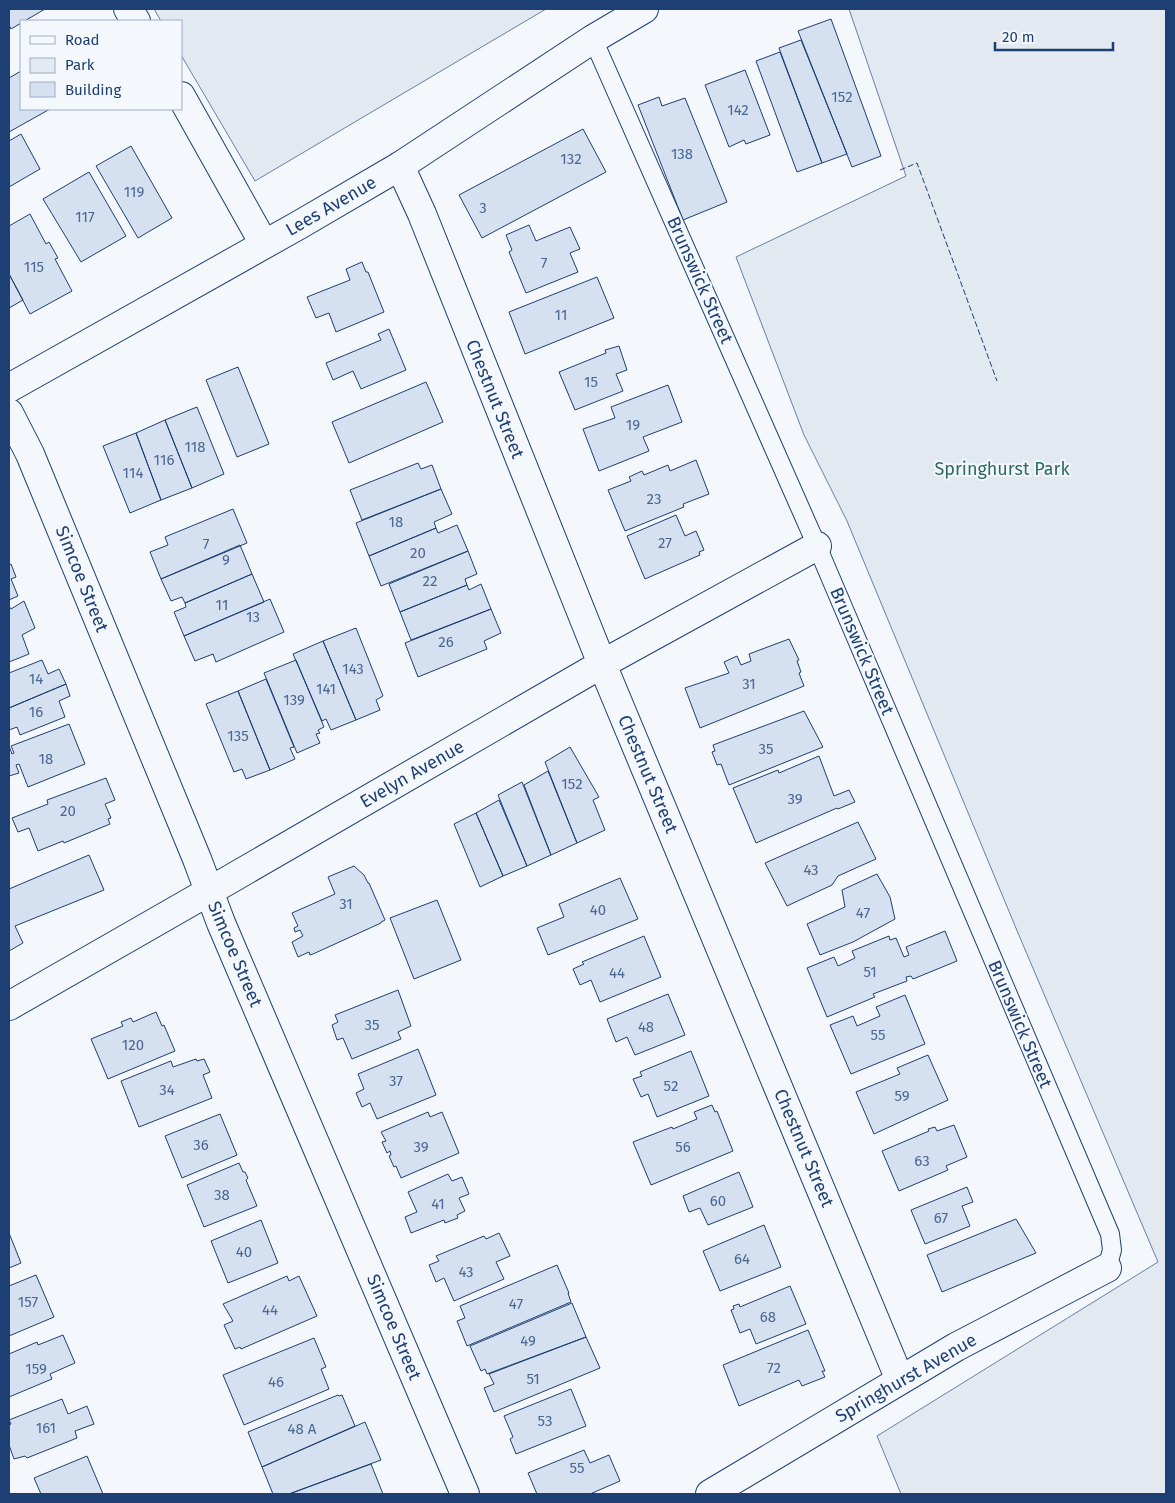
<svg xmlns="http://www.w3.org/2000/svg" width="1175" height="1503" font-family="'Fira Sans',sans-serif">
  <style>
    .green { fill: #e3e9f0; stroke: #687fa3 }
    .building { fill: #d5e0f0; stroke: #1d3f73 }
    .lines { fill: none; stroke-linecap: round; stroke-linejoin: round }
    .service-casing { stroke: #1d3f73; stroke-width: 20 }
    .minor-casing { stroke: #1d3f73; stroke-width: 30 }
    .secondary-casing { stroke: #1d3f73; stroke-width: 30 }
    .motorway-casing { stroke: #1d3f73; stroke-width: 30 }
    .service { stroke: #f4f7fb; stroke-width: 18 }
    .minor { stroke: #f4f7fb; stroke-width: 28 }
    .secondary { stroke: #f4f7fb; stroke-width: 28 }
    .motorway { stroke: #f4f7fb; stroke-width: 28 }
    .fence { stroke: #1d3f73; stroke-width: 1; stroke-dasharray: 6 2.5; stroke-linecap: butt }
    .labels { text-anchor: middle; stroke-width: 4; stroke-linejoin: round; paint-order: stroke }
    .number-label { font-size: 15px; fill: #4b6792 }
    .street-label { font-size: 18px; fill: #1d3f73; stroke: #f4f7fb }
    .park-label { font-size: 18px; fill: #2c6c60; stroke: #f4f7fb }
  </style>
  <rect width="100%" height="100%" fill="#f4f7fb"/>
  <path class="green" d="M 154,9 L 546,9 L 255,181 L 181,55 L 181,21 L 161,21 Z
    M 849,9 L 1166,9 L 1166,1494 L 901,1494 L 877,1436 L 1158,1262 L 1018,933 L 847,521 L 804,435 L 736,257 L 906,176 Z"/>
  <path class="building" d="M 9,9 L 45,9 L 11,29 L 9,25 Z
    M 831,19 L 881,156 L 852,167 L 798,31 Z
    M 801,40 L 847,154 L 822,163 L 779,48 Z
    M 780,52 L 822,163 L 797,172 L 756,61 Z
    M 745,70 L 770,135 L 746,144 L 744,140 L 729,147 L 705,85 Z
    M 21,71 L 21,109 L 50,109 L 9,132 L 9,78 Z
    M 659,97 L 662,106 L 685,98 L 727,202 L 683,220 L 638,105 Z
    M 583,129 L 606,172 L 482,238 L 459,195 Z
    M 21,134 L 40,169 L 9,187 L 9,141 Z
    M 131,146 L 172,218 L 138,238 L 96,166 Z
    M 89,172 L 126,236 L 81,262 L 43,199 Z
    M 30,214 L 46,244 L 49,242 L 58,258 L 55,259 L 72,291 L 30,314 L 9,274 L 9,226 Z
    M 529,225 L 536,241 L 570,227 L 580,249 L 570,253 L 578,272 L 526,293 L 509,252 L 512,250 L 506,235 Z
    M 362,262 L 366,272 L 368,272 L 384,312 L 336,332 L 329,313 L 316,318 L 307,297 L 350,280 L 346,269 Z
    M 9,274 L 23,300 L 9,308 Z
    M 597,277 L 614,318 L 525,354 L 509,312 Z
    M 389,329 L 406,370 L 361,389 L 353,371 L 333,380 L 326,363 L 381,340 L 378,334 Z
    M 619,346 L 627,370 L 616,374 L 623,391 L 575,410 L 559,372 L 606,353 L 605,350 Z
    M 238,367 L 269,444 L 237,457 L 206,380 Z
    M 426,382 L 443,422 L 349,463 L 332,422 Z
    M 668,385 L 682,422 L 643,437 L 649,451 L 599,471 L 583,429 L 615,418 L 611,407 Z
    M 197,407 L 224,474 L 192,488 L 165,420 Z
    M 165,420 L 192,488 L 161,500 L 136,433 Z
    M 136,433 L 161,500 L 130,513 L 103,446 Z
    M 696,460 L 709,494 L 683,504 L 684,507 L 625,531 L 608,490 L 631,481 L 629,477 L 642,471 L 644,475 L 668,465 L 670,471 Z
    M 418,463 L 421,469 L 432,465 L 441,489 L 362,520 L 350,490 Z
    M 441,489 L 452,514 L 434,522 L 436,528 L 369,556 L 356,523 Z
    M 233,509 L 247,543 L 161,579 L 150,552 L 168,545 L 165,537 Z
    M 676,515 L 685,536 L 696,531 L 704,550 L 699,552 L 700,555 L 645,579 L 627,536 Z
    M 457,525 L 468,551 L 381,586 L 369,556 L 436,528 L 438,533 Z
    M 240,545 L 252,574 L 185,603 L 182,597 L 171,601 L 161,579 Z
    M 468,551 L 477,574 L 465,579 L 467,585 L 400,612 L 389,584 Z
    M 11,564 L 16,577 L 11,579 L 18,596 L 9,600 L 9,565 Z
    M 252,574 L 264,602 L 184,636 L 174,612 L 186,607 L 185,603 Z
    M 481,584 L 491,609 L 411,640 L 400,612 L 467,585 L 469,590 Z
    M 270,599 L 284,632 L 216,662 L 213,654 L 195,661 L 184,636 Z
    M 24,601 L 35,628 L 22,635 L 29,654 L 9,662 L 9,606 L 11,609 Z
    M 491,609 L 501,633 L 484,641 L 487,649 L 418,677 L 405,643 Z
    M 356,628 L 383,696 L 376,700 L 380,710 L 356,720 L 323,641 Z
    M 789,639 L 799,660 L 797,661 L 801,672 L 799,673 L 804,686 L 700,728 L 685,688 L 729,673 L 724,662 L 737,656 L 741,665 L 751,661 L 749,654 Z
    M 323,641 L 356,720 L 331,730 L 326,719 L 322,721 L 293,654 Z
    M 42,660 L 48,674 L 59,669 L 66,684 L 9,708 L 9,673 Z
    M 296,660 L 324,727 L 318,730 L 320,733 L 316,734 L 320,743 L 297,753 L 264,673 Z
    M 266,679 L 294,747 L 290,748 L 295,759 L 270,770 L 238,691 Z
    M 66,684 L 70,696 L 59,701 L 65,717 L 20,735 L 17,727 L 9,730 L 9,708 Z
    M 238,691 L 270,770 L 246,779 L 242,769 L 234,772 L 206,704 Z
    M 804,711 L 823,747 L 729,785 L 721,764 L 717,765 L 712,752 L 715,751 L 713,745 Z
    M 69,724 L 85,764 L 28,787 L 19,764 L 16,765 L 19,773 L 9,776 L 9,746 L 12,754 L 14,753 L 11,746 Z
    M 570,747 L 599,797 L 593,800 L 605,830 L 577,843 L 545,762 Z
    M 819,756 L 834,796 L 849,790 L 855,802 L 838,809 L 837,808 L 756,843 L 733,788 L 778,770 L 779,773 Z
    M 548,771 L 577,843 L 551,855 L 524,785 Z
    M 106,778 L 115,800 L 105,804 L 111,818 L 108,819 L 110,824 L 64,843 L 63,841 L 38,851 L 29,828 L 18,832 L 12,818 L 48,804 L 47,800 Z
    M 522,782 L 551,855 L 527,866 L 498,795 Z
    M 499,800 L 527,866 L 503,876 L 476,813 Z
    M 476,813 L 503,876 L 480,887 L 454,824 Z
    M 858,822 L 876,859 L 838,876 L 832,885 L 787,906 L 765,863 Z
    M 89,855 L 104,890 L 15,926 L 23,943 L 9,951 L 9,889 Z
    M 354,866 L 364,875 L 368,883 L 369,883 L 385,920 L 381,922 L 381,923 L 313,954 L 310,955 L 309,952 L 298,957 L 292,942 L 303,936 L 300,930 L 295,932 L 294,928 L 298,926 L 292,913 L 335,894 L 328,877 Z
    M 877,874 L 890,897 L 895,919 L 853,942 L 820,955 L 807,924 L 845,907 L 842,890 Z
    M 620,878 L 638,919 L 548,955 L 537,928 L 564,917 L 559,904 Z
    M 437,900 L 461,960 L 414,979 L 390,918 Z
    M 945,931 L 957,961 L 913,979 L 911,976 L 906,977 L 907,981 L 873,994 L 875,997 L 827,1017 L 807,968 L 834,957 L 838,966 L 855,958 L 852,951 L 889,936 L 890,940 L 896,938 L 904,957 L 909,955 L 906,947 Z
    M 644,936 L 661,977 L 600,1002 L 591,980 L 580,985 L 573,969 L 584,964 L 582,962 Z
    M 398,990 L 411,1026 L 398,1032 L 401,1039 L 352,1059 L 343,1038 L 337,1040 L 332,1025 L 338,1022 L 335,1015 Z
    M 668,994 L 685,1035 L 635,1055 L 627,1037 L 616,1042 L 607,1019 Z
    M 905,995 L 925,1044 L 851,1074 L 830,1025 L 853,1016 L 857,1026 L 880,1016 L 876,1007 Z
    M 156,1012 L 162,1026 L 164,1025 L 175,1051 L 108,1079 L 91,1039 L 123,1026 L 121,1022 L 131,1018 L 133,1022 Z
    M 418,1049 L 436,1095 L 377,1119 L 370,1103 L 362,1107 L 356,1093 L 364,1089 L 358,1074 Z
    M 691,1051 L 709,1096 L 657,1117 L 648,1094 L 641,1097 L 633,1079 L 642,1076 L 640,1072 Z
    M 928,1055 L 948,1100 L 874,1134 L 856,1092 L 900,1074 L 897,1068 Z
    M 196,1059 L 197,1061 L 204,1059 L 210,1072 L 203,1075 L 212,1098 L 139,1127 L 121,1081 L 171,1061 L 173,1067 Z
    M 712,1105 L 715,1112 L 717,1111 L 733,1151 L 651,1185 L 633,1142 L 672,1127 L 673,1129 L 697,1119 L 694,1112 Z
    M 428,1112 L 430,1117 L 442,1112 L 459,1153 L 401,1178 L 396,1166 L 394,1167 L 389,1156 L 391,1155 L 390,1151 L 387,1153 L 382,1142 L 386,1141 L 381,1132 Z
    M 220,1114 L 237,1155 L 182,1178 L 165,1136 Z
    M 954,1125 L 967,1157 L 948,1165 L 946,1166 L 948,1170 L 899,1191 L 882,1151 L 929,1131 L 928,1129 L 935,1127 L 937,1131 Z
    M 239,1163 L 243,1172 L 245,1172 L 248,1178 L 246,1180 L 257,1206 L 204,1227 L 187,1185 Z
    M 739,1172 L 753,1207 L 708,1225 L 700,1208 L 689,1212 L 683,1196 Z
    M 448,1174 L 452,1181 L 462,1177 L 469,1194 L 459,1198 L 465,1211 L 457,1215 L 458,1218 L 445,1223 L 444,1220 L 411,1233 L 405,1217 L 417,1212 L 408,1192 Z
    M 967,1187 L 973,1202 L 962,1206 L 970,1226 L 925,1244 L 911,1210 Z
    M 1016,1219 L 1036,1253 L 942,1292 L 927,1255 Z
    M 261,1220 L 278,1263 L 228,1283 L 211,1241 Z
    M 764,1225 L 781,1267 L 720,1291 L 703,1251 Z
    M 9,1233 L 21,1263 L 9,1268 Z
    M 499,1233 L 510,1256 L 496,1262 L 504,1279 L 454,1301 L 444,1278 L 436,1282 L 429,1265 L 439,1261 L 436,1256 L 484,1236 L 486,1239 Z
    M 557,1265 L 569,1293 L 568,1293 L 571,1302 L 467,1346 L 457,1321 L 465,1318 L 460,1306 Z
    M 36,1275 L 54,1317 L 9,1336 L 9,1286 Z
    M 287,1276 L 289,1281 L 299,1276 L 317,1316 L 241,1349 L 240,1347 L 235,1349 L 224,1325 L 233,1321 L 223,1304 Z
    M 790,1286 L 806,1324 L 756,1344 L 750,1329 L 740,1333 L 731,1310 L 734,1309 L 733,1306 L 739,1304 L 740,1307 Z
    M 572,1303 L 586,1337 L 487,1374 L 485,1369 L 481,1371 L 470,1346 Z
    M 808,1330 L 825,1371 L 822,1371 L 825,1377 L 802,1386 L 799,1380 L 739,1406 L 723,1365 Z
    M 63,1335 L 75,1363 L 50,1374 L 52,1379 L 9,1397 L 9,1354 L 37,1342 L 38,1345 Z
    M 586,1337 L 600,1368 L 494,1412 L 484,1388 L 494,1384 L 489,1374 Z
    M 314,1338 L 326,1367 L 321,1369 L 329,1389 L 244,1425 L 223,1375 Z
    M 571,1389 L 586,1426 L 516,1454 L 510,1439 L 513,1437 L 504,1416 Z
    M 338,1395 L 339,1396 L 342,1395 L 355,1426 L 262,1467 L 248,1432 Z
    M 62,1399 L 68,1414 L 87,1406 L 94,1424 L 75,1431 L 77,1438 L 27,1458 L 25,1456 L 14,1459 L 9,1445 L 9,1425 L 11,1424 L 9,1420 Z
    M 365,1422 L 381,1460 L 289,1494 L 273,1494 L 262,1467 Z
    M 584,1450 L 590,1463 L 609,1455 L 620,1481 L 590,1494 L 537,1494 L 528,1473 Z
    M 87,1456 L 103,1494 L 41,1494 L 34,1478 Z
    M 371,1464 L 383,1494 L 289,1494 Z"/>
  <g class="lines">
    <g class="service-casing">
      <path id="service" d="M 593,39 L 817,546 L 1110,1234 L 1112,1250 L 1107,1268"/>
    </g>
    <g class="minor-casing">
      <path id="minor" d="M 400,166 L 422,214 L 602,664 L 900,1380
        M 9,413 L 30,454 L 197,859 L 221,923 L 465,1494
        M 9,1006 L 208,892 L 602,664 L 817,546
        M 710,1494 L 956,1347 L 1107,1268"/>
    </g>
    <g class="secondary-casing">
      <path id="secondary" d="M 9,388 L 299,225 L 400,166 L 593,39 L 644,9"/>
    </g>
    <g class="motorway-casing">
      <path id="motorway" d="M 128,9 L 136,21
        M 181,96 L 264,244"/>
    </g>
    <use href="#service" class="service"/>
    <use href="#minor" class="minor"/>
    <use href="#secondary" class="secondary"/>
    <use href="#motorway" class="motorway"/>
    <path class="fence" d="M 900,170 L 917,163 L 997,381"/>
  </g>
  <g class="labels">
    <g class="number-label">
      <text x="842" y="102">152</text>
      <text x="738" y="115">142</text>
      <text x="682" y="159">138</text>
      <text x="571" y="164">132</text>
      <text x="134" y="197">119</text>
      <text x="483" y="213">3</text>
      <text x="85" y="222">117</text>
      <text x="544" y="268">7</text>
      <text x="34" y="272">115</text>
      <text x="561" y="320">11</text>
      <text x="591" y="387">15</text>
      <text x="633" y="430">19</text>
      <text x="195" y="452">118</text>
      <text x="164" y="465">116</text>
      <text x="133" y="478">114</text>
      <text x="654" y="504">23</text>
      <text x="396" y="527">18</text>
      <text x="665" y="548">27</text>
      <text x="206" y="549">7</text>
      <text x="418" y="558">20</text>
      <text x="226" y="565">9</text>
      <text x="430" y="586">22</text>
      <text x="222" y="610">11</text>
      <text x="253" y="622">13</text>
      <text x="446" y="647">26</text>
      <text x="353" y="674">143</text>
      <text x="36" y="684">14</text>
      <text x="749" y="689">31</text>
      <text x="326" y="694">141</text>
      <text x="294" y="705">139</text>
      <text x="36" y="717">16</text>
      <text x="238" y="741">135</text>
      <text x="766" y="754">35</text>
      <text x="46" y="764">18</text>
      <text x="572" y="789">152</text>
      <text x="795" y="804">39</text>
      <text x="68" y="816">20</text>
      <text x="811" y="875">43</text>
      <text x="346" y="909">31</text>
      <text x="598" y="915">40</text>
      <text x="863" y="918">47</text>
      <text x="870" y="977">51</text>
      <text x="617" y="978">44</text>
      <text x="372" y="1030">35</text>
      <text x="646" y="1032">48</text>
      <text x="878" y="1040">55</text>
      <text x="133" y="1050">120</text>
      <text x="396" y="1086">37</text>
      <text x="671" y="1091">52</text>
      <text x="167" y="1095">34</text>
      <text x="902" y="1101">59</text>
      <text x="201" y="1150">36</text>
      <text x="421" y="1152">39</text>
      <text x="683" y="1152">56</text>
      <text x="922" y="1166">63</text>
      <text x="222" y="1200">38</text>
      <text x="718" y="1206">60</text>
      <text x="438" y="1209">41</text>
      <text x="941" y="1223">67</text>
      <text x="244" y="1257">40</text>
      <text x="742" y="1264">64</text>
      <text x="466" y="1277">43</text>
      <text x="28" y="1307">157</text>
      <text x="516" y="1309">47</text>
      <text x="270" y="1315">44</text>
      <text x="768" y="1322">68</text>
      <text x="528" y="1346">49</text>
      <text x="774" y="1373">72</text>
      <text x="36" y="1374">159</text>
      <text x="533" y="1384">51</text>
      <text x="276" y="1387">46</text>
      <text x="545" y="1426">53</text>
      <text x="46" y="1433">161</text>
      <text x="302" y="1434">48 A</text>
      <text x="577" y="1473">55</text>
    </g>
    <g class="street-label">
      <text transform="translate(331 206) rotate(-30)" y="6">Lees Avenue</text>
      <text transform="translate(700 280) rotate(66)" y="6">Brunswick Street</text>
      <text transform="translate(495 399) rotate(68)" y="6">Chestnut Street</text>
      <text transform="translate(82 579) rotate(68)" y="6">Simcoe Street</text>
      <text transform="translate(862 651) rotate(67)" y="6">Brunswick Street</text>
      <text transform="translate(412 774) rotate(-30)" y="6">Evelyn Avenue</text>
      <text transform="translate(648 774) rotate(67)" y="6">Chestnut Street</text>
      <text transform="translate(235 954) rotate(67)" y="6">Simcoe Street</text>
      <text transform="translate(1020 1024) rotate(67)" y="6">Brunswick Street</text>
      <text transform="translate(804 1148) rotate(67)" y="6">Chestnut Street</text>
      <text transform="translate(394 1327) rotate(67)" y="6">Simcoe Street</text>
      <text transform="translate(906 1378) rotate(-30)" y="6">Springhurst Avenue</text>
    </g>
    <g class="park-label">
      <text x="1002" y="475">Springhurst Park</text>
    </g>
  </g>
  <rect width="1175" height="1503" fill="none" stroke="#1d3f73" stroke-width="20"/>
  <rect x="20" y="20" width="162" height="90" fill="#f4f7fb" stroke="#9eadc5"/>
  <rect x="30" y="36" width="25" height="8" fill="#f4f7fb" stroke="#9eadc5"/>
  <text x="65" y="45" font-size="15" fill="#1d3f73">Road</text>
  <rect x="30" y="58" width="25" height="15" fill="#e3e9f0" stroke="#9eadc5"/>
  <text x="65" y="70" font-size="15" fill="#1d3f73">Park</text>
  <rect x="30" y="82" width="25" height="15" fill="#d5e0f0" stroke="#9eadc5"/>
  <text x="65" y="95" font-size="15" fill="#1d3f73">Building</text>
  <path d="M995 42v8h118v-8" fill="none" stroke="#1d3f73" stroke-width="2.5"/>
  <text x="1002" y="42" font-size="15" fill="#1d3f73" stroke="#f4f7fb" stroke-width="4" paint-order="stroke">20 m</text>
</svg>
